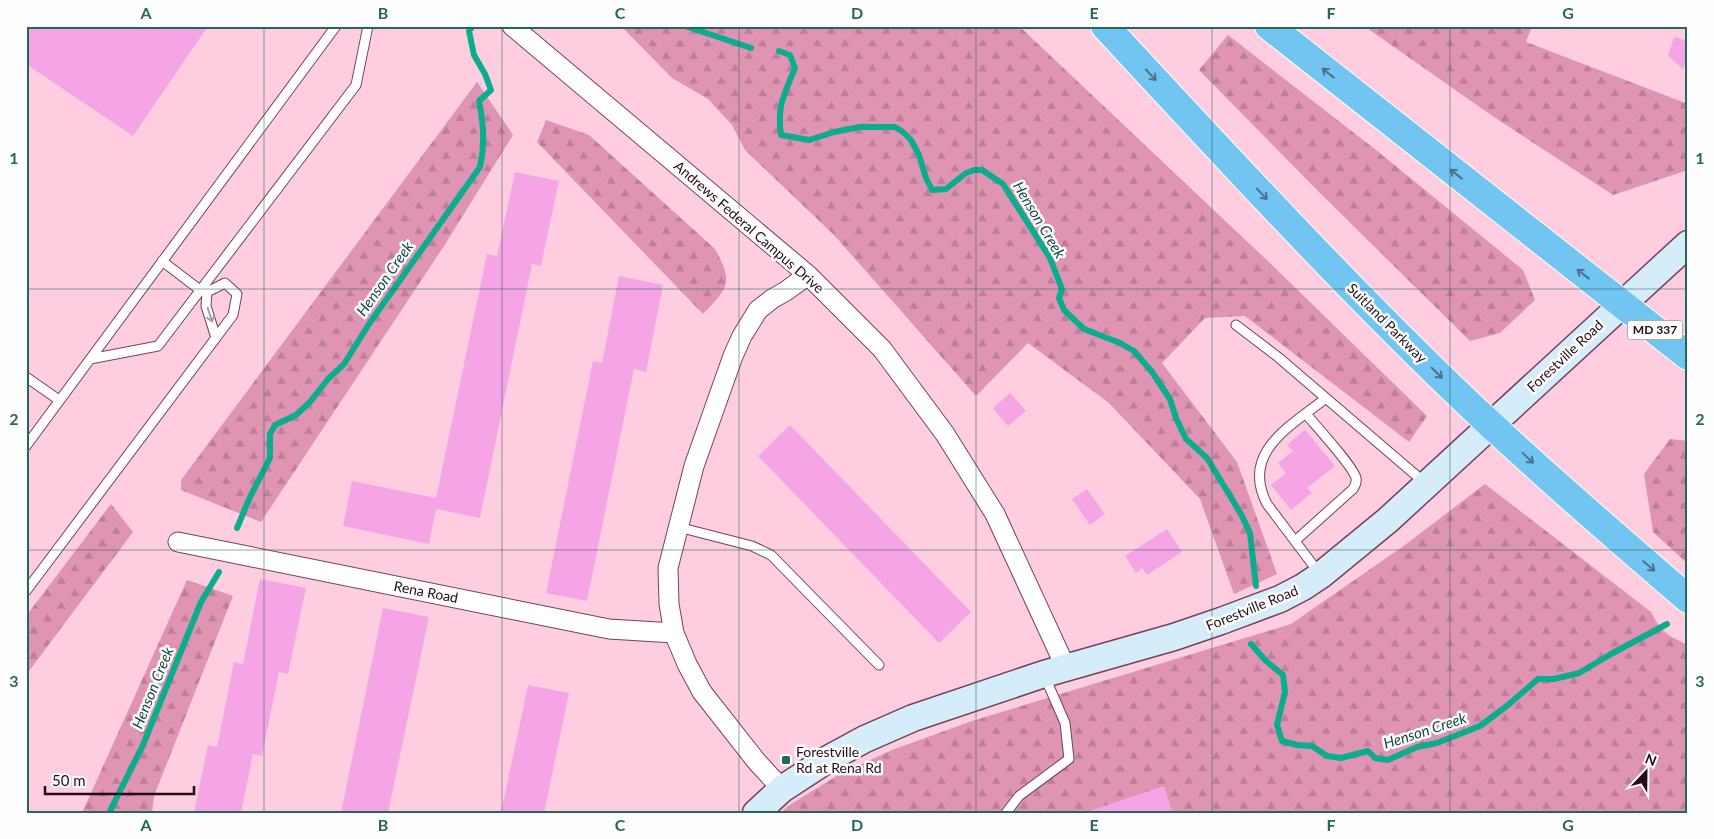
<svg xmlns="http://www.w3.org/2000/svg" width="1714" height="839" font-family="Lato,sans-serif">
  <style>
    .forest { fill: url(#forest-firs) }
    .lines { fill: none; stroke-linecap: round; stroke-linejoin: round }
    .stream { stroke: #0cac8e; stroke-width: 6 }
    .building { fill: #f5a5e5 }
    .lane-casing { stroke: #754258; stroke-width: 11 }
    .street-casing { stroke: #754258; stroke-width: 21 }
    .secondary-casing { stroke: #754258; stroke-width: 29 }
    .highway-casing { stroke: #fff; stroke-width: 30 }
    .lane { stroke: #fff; stroke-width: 9 }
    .street { stroke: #fff; stroke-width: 19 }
    .secondary { stroke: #d5edfb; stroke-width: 26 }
    .highway { stroke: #72c4f1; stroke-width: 28 }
    .oneway { stroke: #4e728e }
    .oneway2 { stroke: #a79ea2 }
    .grid { fill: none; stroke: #266857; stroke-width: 1; stroke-opacity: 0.55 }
    .poi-dot { fill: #266857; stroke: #fefefe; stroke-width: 2 }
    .labels { text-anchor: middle; stroke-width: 5; stroke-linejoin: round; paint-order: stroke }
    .shield { fill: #fefefe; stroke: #64555c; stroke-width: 1 }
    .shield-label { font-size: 12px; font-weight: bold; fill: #220d16 }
    .street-label { font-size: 14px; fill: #220d16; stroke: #fefefe }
    .poi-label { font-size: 14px; fill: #220d16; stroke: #fefefe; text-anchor: start }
    .water-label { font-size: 15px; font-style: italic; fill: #134b3e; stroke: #fefefe }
    .neatline { fill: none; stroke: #266857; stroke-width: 2 }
    .grid-label { font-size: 16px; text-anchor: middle; font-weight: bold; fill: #266857 }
  </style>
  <defs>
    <pattern id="forest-firs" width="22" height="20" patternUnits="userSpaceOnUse" patternTransform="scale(1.25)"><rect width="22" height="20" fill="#de94b2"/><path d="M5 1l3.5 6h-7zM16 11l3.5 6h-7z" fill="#be7e98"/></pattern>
  </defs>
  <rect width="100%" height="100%" fill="#ffcde0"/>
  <path class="forest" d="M 621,26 L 1019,26 L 1274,267 L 1427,416 L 1409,442 L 1245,316 L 1205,318 L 1162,363 L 1237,462 L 1277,574 L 1234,594 L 1200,499 L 1109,403 L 1028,343 L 976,396 L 834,235 L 745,150 L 732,125 L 708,99 L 672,78 Z
    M 1364,26 L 1532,26 L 1526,42 L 1688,104 L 1688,170 L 1613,195 L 1491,115 Z
    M 1228,35 L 1376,150 L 1523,270 L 1535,300 L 1500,333 L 1470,341 L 1318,191 L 1199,70 Z
    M 477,82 L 513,135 L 444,246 L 261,522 L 181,490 L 181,480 Z
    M 546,120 L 589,135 L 715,249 C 734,283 728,288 703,314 L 537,142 Z
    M 1670,439 L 1688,441 L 1688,564 L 1653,532 L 1644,474 Z
    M 1485,484 L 1651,612 C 1661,632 1668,636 1688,645 L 1688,813 L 781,813 L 788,806 L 840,774 L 892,750 L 972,721 L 1291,624 L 1405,545 Z
    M 111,504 L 133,532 L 26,675 L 26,616 Z
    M 187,580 L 233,596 L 154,796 L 152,813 L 82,813 Z"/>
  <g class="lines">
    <path class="stream" d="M 685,26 L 751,48
      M 779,51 L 790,55 L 795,68 C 784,96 777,104 781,135 L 809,140 L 834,132 L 860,127 L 895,127 L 903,132 L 911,140 L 919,155 L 926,178 L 932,190 L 946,189 L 966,173 L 974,170 L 982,170 L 1003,184 L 1050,258 L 1062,289 L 1059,298 L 1064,310 L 1084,329 L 1120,343 L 1134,351 L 1152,372 L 1170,399 L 1176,418 L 1186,439 L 1207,458 L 1241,514 L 1250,533 L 1256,586
      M 237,528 L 250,497 L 270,458 L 270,434 L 275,425 L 296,415 L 310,402 L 328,379 L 344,364 L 369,324 L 480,167 C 485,145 484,124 479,101 L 491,90 L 485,74 L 474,55 L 469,31 L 473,26
      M 1251,644 L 1266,661 L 1283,675 L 1285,692 L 1277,725 L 1282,741 L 1297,745 L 1312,746 L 1327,756 L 1341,758 L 1368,751 L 1375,758 L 1388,760 L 1417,747 L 1437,743 L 1480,726 L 1508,705 L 1538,679 L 1554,679 L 1579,673 L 1611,654 L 1667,624
      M 109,813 L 143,745 L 201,602 L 219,572"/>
  </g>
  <path class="building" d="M 26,26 L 208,26 L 133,136 L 26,64 Z
    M 1674,37 L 1688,41 L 1688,56 L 1683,69 L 1668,56 Z
    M 515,172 L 559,181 L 541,266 L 532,264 L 480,518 L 436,509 L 429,544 L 343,526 L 352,481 L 436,498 L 487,254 L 497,256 Z
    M 619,276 L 663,285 L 646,372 L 634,369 L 587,601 L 546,593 L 593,361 L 602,363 Z
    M 1010,393 L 1026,411 L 1008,426 L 993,408 Z
    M 790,425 L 971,612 L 939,643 L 758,456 Z
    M 1305,430 L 1335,466 L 1307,488 L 1312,493 L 1291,510 L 1271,485 L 1286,473 L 1278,463 L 1293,451 L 1287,445 Z
    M 1087,489 L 1105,514 L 1090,525 L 1072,499 Z
    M 1167,529 L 1182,552 L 1147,575 L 1142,568 L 1136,573 L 1125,556 Z
    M 260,579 L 306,588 L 288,674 L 279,672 L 262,756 L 253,754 L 241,813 L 194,813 L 208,745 L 217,747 L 234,662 L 243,664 Z
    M 383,608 L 429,617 L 388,813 L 341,813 Z
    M 528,685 L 569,693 L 544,813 L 501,813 Z
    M 1164,786 L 1173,813 L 1092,813 L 1092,810 Z"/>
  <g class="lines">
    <g class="lane-casing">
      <path id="lane" d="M 207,292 L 206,306 L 216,338
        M 1236,325 L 1278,357 L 1425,483
        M 90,359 L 158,346 L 356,85 L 368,26
        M 26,377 L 59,400
        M 26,446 L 336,26
        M 678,527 L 752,546 L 771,555 L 879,665
        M 1295,541 L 1353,489 C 1355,486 1357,483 1356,478 C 1353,466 1316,426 1306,414
        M 1319,573 L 1267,504 C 1240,452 1291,426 1326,398
        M 26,591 L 233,315 L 237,294 L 225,283 L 207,292 L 200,290 L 162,261
        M 1006,813 L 1019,796 L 1069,759 L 1065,723 L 1045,677"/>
    </g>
    <g class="street-casing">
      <path id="street" d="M 512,26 L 808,275 L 882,349 L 945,434 L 995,514 L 1066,668
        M 178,542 L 609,629 L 674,633
        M 782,789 L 757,762 L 702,692 L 687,664 L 674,633 L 669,604 L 668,568 L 694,466 L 733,356 L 742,336 L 758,310 L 772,299 L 786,291 L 808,275"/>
    </g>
    <g class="secondary-casing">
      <path id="secondary" d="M 756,813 L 782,789 L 828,759 L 865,739 L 913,718 L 1044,674 L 1174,637 L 1221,621 L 1280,599 L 1303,587 L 1321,575 L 1388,520 L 1688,244"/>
    </g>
    <g class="highway-casing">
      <path id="highway" d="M 1105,26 C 1219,149 1332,272 1452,388 C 1528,461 1608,530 1688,599
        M 1269,26 L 1688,356"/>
    </g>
    <use href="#lane" class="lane"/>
    <use href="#street" class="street"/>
    <use href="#secondary" class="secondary"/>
    <use href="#highway" class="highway"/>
  </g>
  <defs><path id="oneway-shaft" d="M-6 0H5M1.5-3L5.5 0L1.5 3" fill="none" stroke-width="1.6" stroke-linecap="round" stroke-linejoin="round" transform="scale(1.25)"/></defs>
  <g class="oneway">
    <use href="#oneway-shaft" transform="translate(1328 73) rotate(-142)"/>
    <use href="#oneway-shaft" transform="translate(1151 75) rotate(47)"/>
    <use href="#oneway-shaft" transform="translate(1456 174) rotate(-142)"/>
    <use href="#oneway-shaft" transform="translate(1262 194) rotate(47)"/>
    <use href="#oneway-shaft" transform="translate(1583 274) rotate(-142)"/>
    <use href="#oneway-shaft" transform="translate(1437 373) rotate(44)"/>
    <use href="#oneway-shaft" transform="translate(1528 458) rotate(43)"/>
    <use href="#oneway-shaft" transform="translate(1649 566) rotate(40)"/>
  </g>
  <use class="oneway2" href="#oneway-shaft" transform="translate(210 315) rotate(72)"/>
  <path class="grid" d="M 264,26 L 264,813M 502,26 L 502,813M 739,26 L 739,813M 976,26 L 976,813M 1212,26 L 1212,813M 1450,26 L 1450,813M 26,289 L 1688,289M 26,550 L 1688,550"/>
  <rect class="poi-dot" x="781" y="755" width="10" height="10" rx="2.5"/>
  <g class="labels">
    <rect class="shield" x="1627.5" y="320.5" width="55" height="19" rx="4"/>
    <g class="shield-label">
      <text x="1655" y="334">MD 337</text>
    </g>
    <g class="street-label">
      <text transform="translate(749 227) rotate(41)" y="5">Andrews Federal Campus Drive</text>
      <text transform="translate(1387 323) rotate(45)" y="5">Suitland Parkway</text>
      <text transform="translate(1565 356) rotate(-43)" y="5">Forestville Road</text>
      <text transform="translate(426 592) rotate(11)" y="5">Rena Road</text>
      <text transform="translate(1252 608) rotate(-22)" y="5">Forestville Road</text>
    </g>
    <g class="poi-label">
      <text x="796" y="757">Forestville<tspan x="796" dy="16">Rd at Rena Rd</tspan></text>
    </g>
    <g class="water-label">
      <text transform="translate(1039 220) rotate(59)" y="5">Henson Creek</text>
      <text transform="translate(385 279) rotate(-55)" y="5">Henson Creek</text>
      <text transform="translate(153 688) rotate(-68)" y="5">Henson Creek</text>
      <text transform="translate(1425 731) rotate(-18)" y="5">Henson Creek</text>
    </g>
  </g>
  <rect width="1714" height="839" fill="none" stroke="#fefefe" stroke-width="55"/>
  <g transform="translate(1646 772) rotate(22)" stroke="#fefefe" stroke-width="4" paint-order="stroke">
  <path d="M0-4L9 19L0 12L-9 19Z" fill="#220d16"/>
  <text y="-8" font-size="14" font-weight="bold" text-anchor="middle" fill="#220d16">N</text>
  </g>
  <path d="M45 786v8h149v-8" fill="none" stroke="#220d16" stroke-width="2.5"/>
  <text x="52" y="786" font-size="15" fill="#220d16" stroke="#fefefe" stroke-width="4" paint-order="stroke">50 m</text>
  <rect x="28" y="28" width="1658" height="784" class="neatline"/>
  <g class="grid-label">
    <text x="146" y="19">A</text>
    <text x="383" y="19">B</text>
    <text x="620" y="19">C</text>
    <text x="857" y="19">D</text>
    <text x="1094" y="19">E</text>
    <text x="1331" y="19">F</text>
    <text x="1568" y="19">G</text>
    <text x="14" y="164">1</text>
    <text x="1700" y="164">1</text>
    <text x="14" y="425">2</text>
    <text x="1700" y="425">2</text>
    <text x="14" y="687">3</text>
    <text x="1700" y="687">3</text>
    <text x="146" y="831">A</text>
    <text x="383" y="831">B</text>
    <text x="620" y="831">C</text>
    <text x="857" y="831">D</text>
    <text x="1094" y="831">E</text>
    <text x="1331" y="831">F</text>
    <text x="1568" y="831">G</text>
  </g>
</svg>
